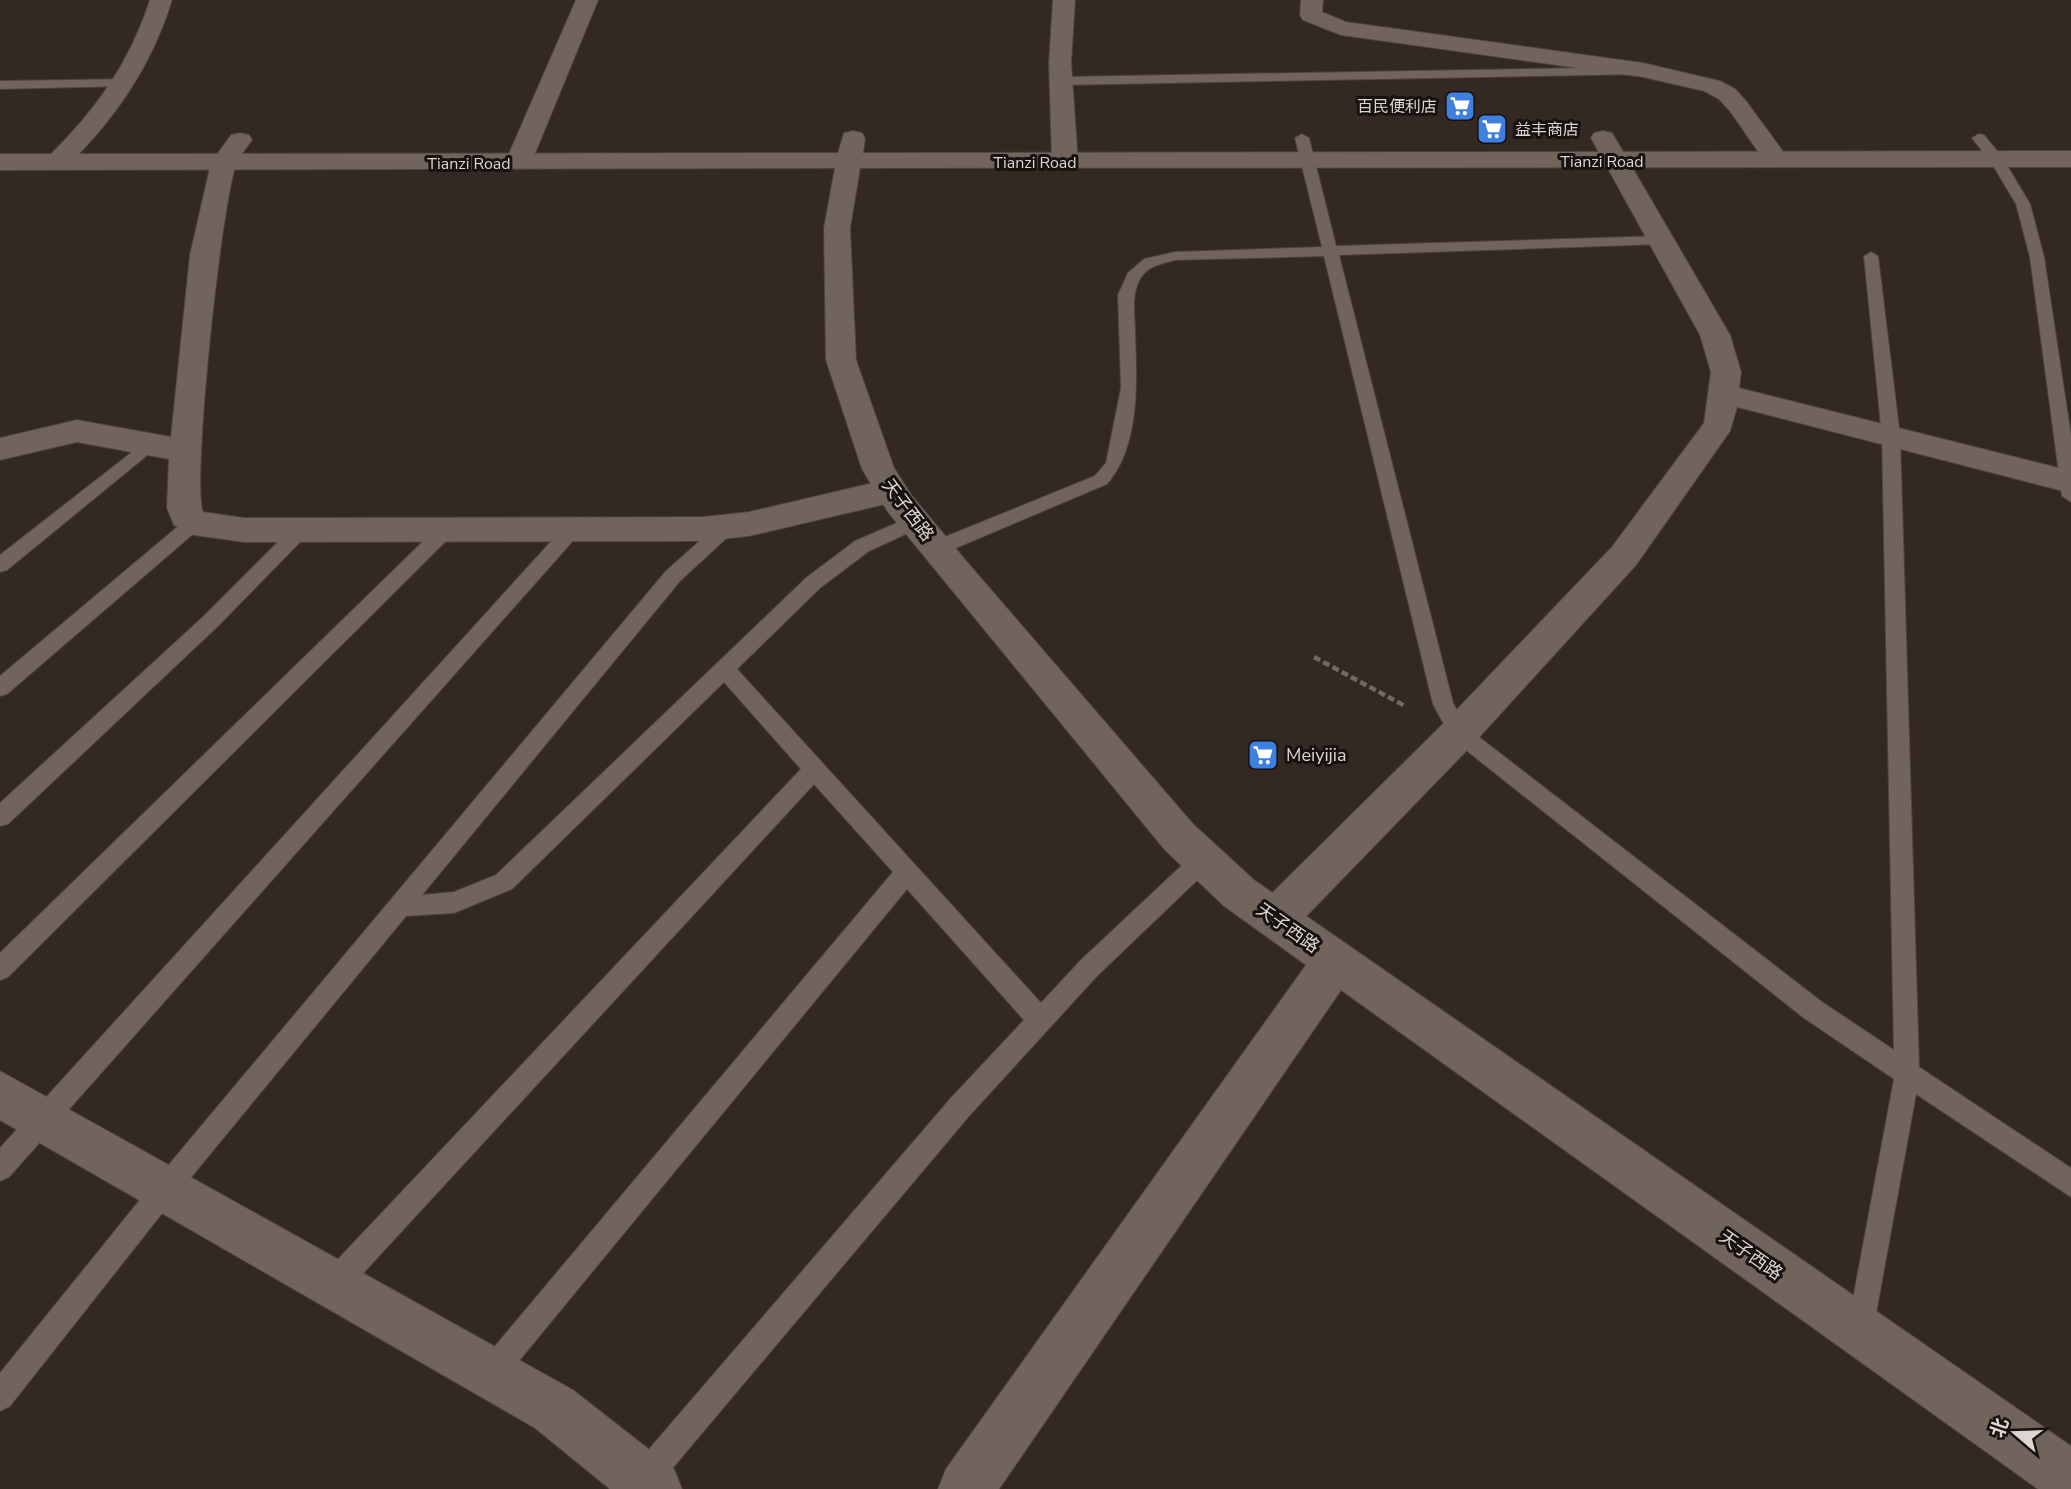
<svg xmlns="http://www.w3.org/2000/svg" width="2071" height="1489" font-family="'Nunito Sans','Noto Sans SC',sans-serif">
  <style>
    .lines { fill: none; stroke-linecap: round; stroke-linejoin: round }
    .lane-casing { stroke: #4c443f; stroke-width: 2 }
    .street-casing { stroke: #4c443f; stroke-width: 2 }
    .secondary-casing { stroke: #4c443f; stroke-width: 2 }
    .path { stroke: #736964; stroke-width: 4.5; stroke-dasharray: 7 3.5; stroke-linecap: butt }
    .lane { fill: #70645d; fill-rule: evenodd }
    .street { fill: #70645d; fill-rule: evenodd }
    .secondary { fill: #70645d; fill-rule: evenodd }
    .labels { text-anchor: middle; stroke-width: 6; stroke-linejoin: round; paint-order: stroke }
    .far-poi-label { font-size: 16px; fill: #dcd5d1; stroke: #171210; text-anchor: end }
    .far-street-label { font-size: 16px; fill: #dcd5d1; stroke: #171210 }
    .street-label { font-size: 18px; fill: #dcd5d1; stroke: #171210 }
    .poi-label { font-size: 18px; fill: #dcd5d1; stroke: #171210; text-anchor: start }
  </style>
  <rect width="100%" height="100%" fill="#332822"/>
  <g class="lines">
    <g class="lane-casing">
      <path id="lane" d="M 1640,67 L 1644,68 L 1644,74 L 1061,85 L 1055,81 L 1061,77 Z
        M 131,79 L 133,82 L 127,86 L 0,89 L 0,81 Z
        M 1302,134 L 1309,138 L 1336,246 L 1662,236 L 1669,240 L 1662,244 L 1339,255 L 1453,703 L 1466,727 L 1822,1002 L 1894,1050 L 1882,436 L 1864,256 L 1871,252 L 1878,256 L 1900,436 L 1919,1067 L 2071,1168 L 2071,1197 L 1916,1094 L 1871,1341 L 1861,1345 L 1851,1341 L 1847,1331 L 1894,1079 L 1804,1018 L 1452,739 L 1433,704 L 1324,256 L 1175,260 C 1161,264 1146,266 1139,281 C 1131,297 1135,316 1135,334 C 1137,382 1140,446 1107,484 L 944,553 L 930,553 L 928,548 L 930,543 L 1095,476 L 1106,463 L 1121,388 L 1118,295 L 1128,273 L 1144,259 L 1175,252 L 1322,247 L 1295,138 Z
        M 1979,134 L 1984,135 L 2002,157 L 2030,204 L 2044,257 L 2071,436 L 2071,502 L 2062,496 L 2030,257 L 2016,204 L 1991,162 L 1972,138 Z
        M 150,438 L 159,444 L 156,448 L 7,570 L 0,572 L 0,555 Z
        M 915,515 L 921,517 L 924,522 L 921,527 L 869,551 L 820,588 L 737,669 L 1041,1003 L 1081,960 L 1195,853 L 1203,850 L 1211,853 L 1214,860 L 1211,867 L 1097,976 L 969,1116 L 655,1489 L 609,1489 L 613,1478 L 632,1469 L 951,1098 L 1024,1020 L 907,889 L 500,1384 L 490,1388 L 480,1384 L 476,1374 L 480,1364 L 893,872 L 814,784 L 344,1294 L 334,1298 L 324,1294 L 320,1284 L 324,1274 L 801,769 L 724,682 L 512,889 L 454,913 L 406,916 L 174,1198 L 10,1406 L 0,1411 L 0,1373 L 156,1180 L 666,571 L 721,522 L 733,522 L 736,527 L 733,532 L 680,581 L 422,895 L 454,892 L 496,875 L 806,578 L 855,541 Z
        M 194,516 L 203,523 L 200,528 L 7,694 L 0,696 L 0,676 L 188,518 Z
        M 301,523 L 310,530 L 307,535 L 218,626 L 8,824 L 0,826 L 0,803 L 204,616 L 295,525 Z
        M 446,523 L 455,530 L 452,535 L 8,977 L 0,980 L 0,953 L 440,525 Z
        M 572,523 L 578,525 L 581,530 L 578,535 L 9,1177 L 0,1181 L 0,1148 L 566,525 Z"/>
    </g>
    <g class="street-casing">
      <path id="street" d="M 150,0 L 172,0 C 151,67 116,118 66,167 L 48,167 L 44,162 L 48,157 C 96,110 129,64 150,0 Z
        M 576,0 L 598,0 L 531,163 L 527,168 L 509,168 L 505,163 Z
        M 1053,0 L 1075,0 L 1071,63 L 1078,162 L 1074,167 L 1056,167 L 1052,162 L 1049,63 Z
        M 1301,0 L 1323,0 L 1322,12 L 1346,22 L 1643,63 L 1720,81 L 1735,89 L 1746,101 L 1790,161 L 1786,166 L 1768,166 L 1730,111 L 1719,99 L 1704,91 L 1643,77 L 1341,35 L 1303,20 L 1300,15 Z
        M 1603,131 L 1612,133 L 1615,138 L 1730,335 L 1741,372 L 1739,388 L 2071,471 L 2071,493 L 1737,407 L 1730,431 L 1636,565 L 1473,744 L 1291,932 L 1276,937 L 1261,932 L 1255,918 L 1261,904 L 1445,722 L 1612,547 L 1704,423 L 1711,372 L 1700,335 L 1591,138 L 1594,133 Z
        M 240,133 L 249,135 L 252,140 C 247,147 241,154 237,162 C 222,195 191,486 203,512 L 244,518 L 703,517 L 749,512 L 890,479 L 902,483 L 906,491 L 902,499 L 890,503 L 749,536 L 703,541 L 244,542 L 194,535 L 174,525 L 167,508 L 169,459 L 77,442 L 0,460 L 0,438 L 77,420 L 171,437 L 190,255 L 211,163 L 231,135 Z
        M 0,1071 L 573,1390 L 674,1469 L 682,1489 L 610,1489 L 535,1428 L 0,1120 Z"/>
    </g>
    <g class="secondary-casing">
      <path id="secondary" d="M 853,131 L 862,133 L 865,138 L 863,153 L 2071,151 L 2071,167 L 860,168 L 850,228 L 856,360 L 894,468 L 912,496 L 967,562 L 1193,824 L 1254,880 L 2071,1446 L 2071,1489 L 2038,1489 L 1341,990 L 999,1489 L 938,1489 L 946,1469 L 1306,965 L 1224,906 L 1165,850 L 888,512 L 862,469 L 826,360 L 824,228 L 835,168 L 0,170 L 0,154 L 838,153 L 844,133 Z"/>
    </g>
    <path class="path" d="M 1314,657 L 1405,706"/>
    <use href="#lane" class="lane"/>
    <use href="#street" class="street"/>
    <use href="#secondary" class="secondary"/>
  </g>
  <defs>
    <g id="supermarket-square" transform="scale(1.575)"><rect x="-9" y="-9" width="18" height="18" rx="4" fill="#3f7fe0" stroke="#171210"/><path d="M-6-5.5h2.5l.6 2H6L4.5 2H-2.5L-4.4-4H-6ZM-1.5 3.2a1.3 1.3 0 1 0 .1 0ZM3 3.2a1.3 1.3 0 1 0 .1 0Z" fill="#fff"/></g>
  </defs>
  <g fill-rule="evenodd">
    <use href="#supermarket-square" x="1460" y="106"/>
    <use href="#supermarket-square" x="1492" y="129"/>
    <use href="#supermarket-square" x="1263" y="755"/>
  </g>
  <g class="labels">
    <g class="far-poi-label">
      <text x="1437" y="112">百民便利店</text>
      <text x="1515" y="135" text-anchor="start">益丰商店</text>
    </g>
    <g class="far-street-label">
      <text x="1602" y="167">Tianzi Road</text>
      <text x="1035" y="168">Tianzi Road</text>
      <text x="469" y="169">Tianzi Road</text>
    </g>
    <g class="street-label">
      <text transform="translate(908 510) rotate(53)" y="6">天子西路</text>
      <text transform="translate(1288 928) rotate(35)" y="6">天子西路</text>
      <text transform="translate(1751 1255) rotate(35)" y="6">天子西路</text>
    </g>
    <g class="poi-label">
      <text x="1286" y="761">Meiyijia</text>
    </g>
  </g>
  <g transform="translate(2015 1433) rotate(289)" stroke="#171210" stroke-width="5" paint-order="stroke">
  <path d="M0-5L12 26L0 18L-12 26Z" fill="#dcd5d1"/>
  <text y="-10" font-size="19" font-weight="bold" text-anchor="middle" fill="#dcd5d1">北</text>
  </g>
</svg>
